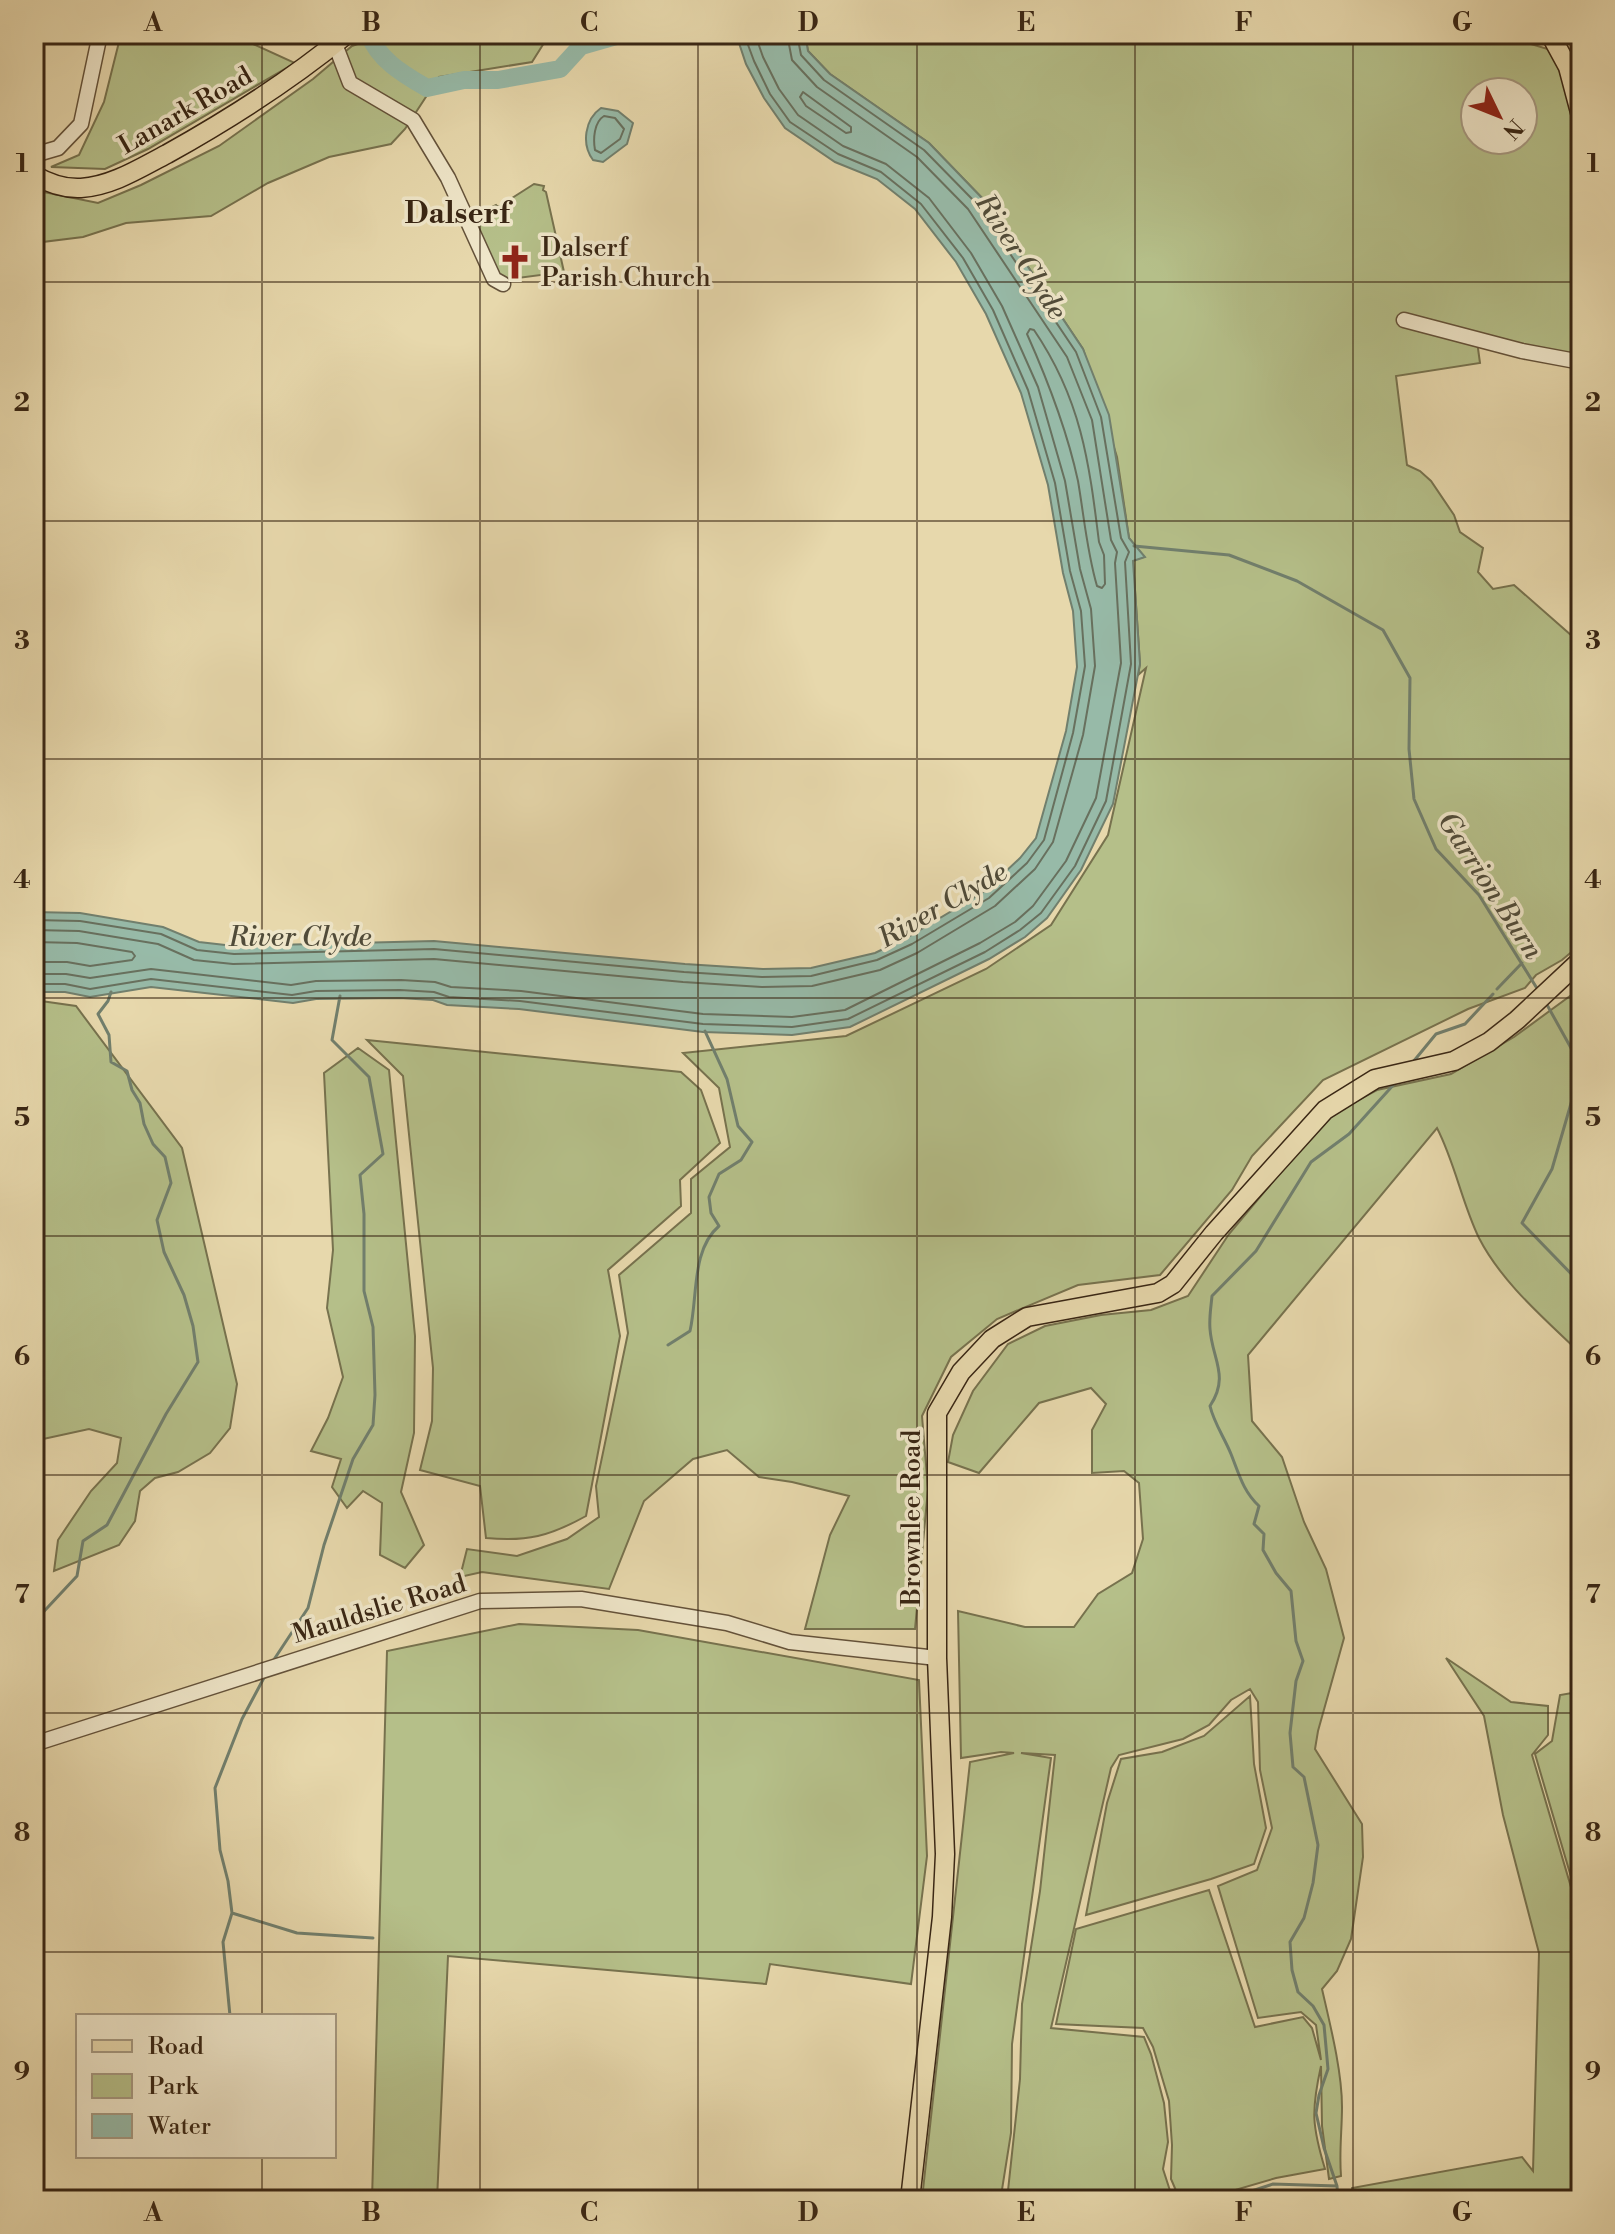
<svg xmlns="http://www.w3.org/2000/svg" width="1615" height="2234" font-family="'Libre Bodoni',serif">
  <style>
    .green { fill: #b5bf89; stroke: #77724e; stroke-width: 2; fill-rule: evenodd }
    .water { fill: #97baa8; stroke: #717f6d; stroke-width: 2 }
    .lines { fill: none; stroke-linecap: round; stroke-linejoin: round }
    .shore { stroke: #68705e; stroke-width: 2 }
    .stream { stroke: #717f6d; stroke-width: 3 }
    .river { stroke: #97baa8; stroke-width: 18 }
    .minor-casing { stroke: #64523a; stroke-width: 17 }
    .major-casing { stroke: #392614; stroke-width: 21 }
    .minor { stroke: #efe6c9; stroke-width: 14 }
    .major { stroke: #e7d8ac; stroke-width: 18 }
    .grid { fill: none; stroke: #392614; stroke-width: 2; stroke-opacity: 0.55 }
    .labels { text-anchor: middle; stroke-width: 7; stroke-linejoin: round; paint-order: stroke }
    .street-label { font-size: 26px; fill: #392614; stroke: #efe6c9 }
    .poi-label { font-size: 26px; fill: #392614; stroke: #efe6c9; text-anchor: start }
    .water-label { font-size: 28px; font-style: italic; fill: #504b39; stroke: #efe6c9 }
    .quarter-label { font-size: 30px; font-weight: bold; fill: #392614; stroke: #efe6c9 }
    .neatline { fill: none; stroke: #392614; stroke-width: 3 }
    .grid-label { font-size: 26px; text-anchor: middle; font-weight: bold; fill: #392614 }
  </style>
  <rect width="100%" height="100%" fill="#e7d8ac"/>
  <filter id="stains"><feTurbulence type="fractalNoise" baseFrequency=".0025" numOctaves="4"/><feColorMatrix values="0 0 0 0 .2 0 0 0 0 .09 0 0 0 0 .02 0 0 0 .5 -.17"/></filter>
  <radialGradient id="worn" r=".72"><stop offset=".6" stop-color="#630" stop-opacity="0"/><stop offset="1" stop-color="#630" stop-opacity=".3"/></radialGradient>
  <path class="green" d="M 121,34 L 231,34 L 295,63 L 148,149 L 105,169 L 51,167 L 79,155 L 104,102 Z
    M 386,34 L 549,35 L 532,62 L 439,77 L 405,129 L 391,144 L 329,157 L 268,183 L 211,216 L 126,223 L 83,237 L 34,243 L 34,187 L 39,191 L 98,203 L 141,185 L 219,146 L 313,79 L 352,46 Z
    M 805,34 L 1498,34 L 1551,50 L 1574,106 L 1581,144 L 1581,357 L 1476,334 L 1480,363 L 1396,376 L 1407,465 L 1420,471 L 1431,481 L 1454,515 L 1460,532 L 1483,548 L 1478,572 L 1493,589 L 1514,585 L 1572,636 L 1581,648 L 1581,944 L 1562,960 L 1536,975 L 1525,988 L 1468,1009 L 1323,1080 L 1252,1156 L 1232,1190 L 1160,1275 L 1078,1285 L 997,1319 L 951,1357 L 922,1416 L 928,1489 L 915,1629 L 805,1629 L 830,1535 L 849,1496 L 792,1482 L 759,1477 L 727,1450 L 693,1459 L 644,1501 L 609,1589 L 482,1572 L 460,1577 L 467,1549 L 517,1556 L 567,1539 L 599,1517 L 596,1486 L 628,1333 L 619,1275 L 691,1213 L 691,1179 L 730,1147 L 719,1088 L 683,1053 L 846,1036 L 986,969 L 1051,925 L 1108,835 L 1146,668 L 1138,675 L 1140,664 L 1133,560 L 1144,557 L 1129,538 L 1117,457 L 1083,349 L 982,198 L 929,143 L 830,74 L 808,51 ZM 1475,92 L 1523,92 L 1523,140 L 1475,140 Z
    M 534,184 L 544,186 L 543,190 L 546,192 L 564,272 L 502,280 L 472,217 L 496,205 L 498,207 Z
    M 1581,988 L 1581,1354 C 1545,1319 1502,1283 1479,1238 C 1462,1203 1455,1163 1437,1128 L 1248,1355 L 1252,1421 L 1282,1457 L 1304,1522 L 1326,1569 L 1344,1638 L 1318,1731 L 1315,1749 L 1362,1824 L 1363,1857 L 1351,1939 L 1337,1971 L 1322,1989 C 1330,2024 1342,2071 1342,2107 C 1342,2130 1339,2152 1341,2176 L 1329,2179 L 1322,2126 L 1321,2066 C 1311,2111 1312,2126 1325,2169 L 1276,2178 L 1201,2200 L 1180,2200 L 1171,2179 L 1172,2145 L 1169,2101 L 1153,2047 L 1143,2028 L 1056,2024 L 1076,1929 L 1209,1890 L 1255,2027 L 1303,2017 L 1312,2028 L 1321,2060 L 1316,2025 L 1301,2012 L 1258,2018 L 1218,1886 L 1257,1870 L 1272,1828 L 1260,1770 L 1258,1702 L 1250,1689 L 1231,1700 L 1209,1725 L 1183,1739 L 1119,1755 L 1111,1768 L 1051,2028 L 1144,2037 L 1151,2054 L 1164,2103 L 1168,2142 L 1163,2169 L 1173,2200 L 1007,2200 L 1020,2079 L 1022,2004 L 1040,1891 L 1055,1755 L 1021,1753 L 1051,1758 L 1012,2044 L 1011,2133 L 1001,2196 L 923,2190 L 970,1762 L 1014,1753 L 1001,1752 L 961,1758 L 958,1611 L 1025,1627 L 1074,1627 L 1098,1594 L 1132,1573 L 1143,1539 L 1139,1483 L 1124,1471 L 1092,1473 L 1092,1430 L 1106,1404 L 1091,1388 L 1039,1403 L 979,1473 L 948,1462 L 953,1435 L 973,1391 L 1008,1344 L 1045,1326 L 1101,1315 L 1151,1310 L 1188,1296 L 1229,1234 L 1328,1116 L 1377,1090 L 1451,1074 L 1514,1037 Z
    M 34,1000 L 76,1006 L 182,1148 L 237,1384 L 230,1428 L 210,1453 L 178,1472 L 155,1478 L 140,1491 L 135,1521 L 119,1545 L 54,1571 L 58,1540 L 91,1491 L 117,1463 L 121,1438 L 89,1429 L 34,1441 Z
    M 367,1040 L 681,1072 L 701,1090 L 720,1143 L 680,1180 L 681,1206 L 608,1270 L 620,1336 L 586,1516 C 550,1536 527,1542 486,1538 L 480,1486 L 420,1470 L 432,1421 L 433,1368 L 403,1076 Z
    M 358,1048 L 389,1070 L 415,1336 L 414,1433 L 401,1492 L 424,1545 L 405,1568 L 380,1555 L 382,1503 L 363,1491 L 347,1508 L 332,1487 L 341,1459 L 311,1451 L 328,1418 L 343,1377 L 327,1308 L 333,1250 L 324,1073 Z
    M 519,1624 L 638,1630 L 919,1680 L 927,1856 L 911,1984 L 770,1964 L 766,1984 L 448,1956 L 437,2200 L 372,2200 L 387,1651 Z
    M 1446,1658 L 1511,1702 L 1548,1706 L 1548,1735 L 1532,1755 L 1581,1921 L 1581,2200 L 1352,2200 L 1352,2188 L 1522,2157 L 1533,2171 L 1539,1953 L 1503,1815 L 1484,1716 Z
    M 1578,1692 L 1581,1711 L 1581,1911 L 1535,1754 L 1552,1741 L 1560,1695 Z
    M 1250,1696 L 1254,1764 L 1266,1828 L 1254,1864 L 1211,1879 L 1086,1915 L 1107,1803 L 1121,1759 L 1162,1752 L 1204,1736 Z"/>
  <path class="water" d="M 736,34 L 805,34 L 808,51 L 830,74 L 929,143 L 982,198 L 1083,349 L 1109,415 L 1129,538 L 1145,557 L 1133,561 L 1140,664 L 1113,804 L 1081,870 L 1047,918 L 1025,937 L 989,959 L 850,1027 L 792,1035 L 703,1032 L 519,1009 L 447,1005 L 433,1000 L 399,998 L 316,999 L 293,1003 L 151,987 L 90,997 L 65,992 L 34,992 L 34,912 L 80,913 L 163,927 L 199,942 L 234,946 L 434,941 L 685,964 L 763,969 L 811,968 L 875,953 L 908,937 L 985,891 L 1020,858 L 1036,838 L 1066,731 L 1077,667 L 1073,611 L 1063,573 L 1048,485 L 1021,393 L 986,314 L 956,262 L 915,209 L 877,179 L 835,162 L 785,128 L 764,98 L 746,64 Z
    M 601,108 L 618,111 L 633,123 L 627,144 L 603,162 L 593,160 C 581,144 585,119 601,108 Z"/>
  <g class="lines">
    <path class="shore" d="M 803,92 L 851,127 L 851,132 L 846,133 L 806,106 L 800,97 Z
      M 604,116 L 615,118 L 624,129 L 620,139 L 601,153 L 595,150 C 593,139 594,122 604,116 Z
      M 1030,329 L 1034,330 C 1081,399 1089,461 1099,542 L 1104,555 L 1105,584 L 1102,588 L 1097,586 C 1087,552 1084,516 1078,481 C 1067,430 1048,381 1027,334 Z
      M 34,920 L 80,921 L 161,934 L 197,950 L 234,954 L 434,949 L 684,972 L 762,977 L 811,976 L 877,960 L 912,944 L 989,898 L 1027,863 L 1044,840 L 1073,733 L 1085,666 L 1081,611 L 1070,571 L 1055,483 L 1028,390 L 993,310 L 963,258 L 921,204 L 881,172 L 838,154 L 790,122 L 770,94 L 754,61 L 744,34
      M 34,930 L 79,931 L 158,944 L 194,960 L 233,964 L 434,959 L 683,982 L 762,987 L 812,986 L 880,970 L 917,953 L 995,906 L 1035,869 L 1053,842 L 1083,735 L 1095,666 L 1091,609 L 1080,569 L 1065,481 L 1038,387 L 1002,306 L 971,253 L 929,198 L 886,164 L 843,146 L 798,115 L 779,89 L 763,57 L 755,34
      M 34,942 L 77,943 L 132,952 L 135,956 L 132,960 L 90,966 L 67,962 L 34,962
      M 34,974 L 66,974 L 90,978 L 151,969 L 291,985 L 316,981 L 401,980 L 435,982 L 451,987 L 521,991 L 703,1014 L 792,1017 L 845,1010 L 980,943 L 1015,922 L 1033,906 L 1066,861 L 1096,798 L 1121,663 L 1115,563 L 1117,552 L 1111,540 L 1092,420 L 1067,357 L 968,209 L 917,157 L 817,87 L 792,60 L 787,34
      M 34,984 L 65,984 L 90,989 L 151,979 L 292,995 L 316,991 L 400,990 L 434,992 L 449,997 L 520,1001 L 703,1024 L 792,1027 L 848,1019 L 985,952 L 1020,930 L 1041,913 L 1075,866 L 1106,801 L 1131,664 L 1125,562 L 1129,552 L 1121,538 L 1101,417 L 1076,352 L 976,203 L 924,150 L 824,80 L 801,55 L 797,34"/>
    <path class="stream" d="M 1134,546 L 1229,555 L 1297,581 L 1383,630 L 1410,678 L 1409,749 L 1414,799 L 1436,849 L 1479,895 L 1538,990
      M 1497,989 L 1522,963
      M 1546,1003 L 1581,1066
      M 1413,1062 L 1436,1034 L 1465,1024 L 1493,994
      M 1581,1069 L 1552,1169 L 1522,1223 L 1581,1284
      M 668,1345 L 690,1331 C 698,1297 691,1250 719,1226 L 711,1213 L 709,1197 L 719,1174 L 741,1160 L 752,1142 L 738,1126 L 727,1079 L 705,1031
      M 34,1622 L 77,1576 L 83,1541 L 107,1525 L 166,1414 L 198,1362 L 193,1326 L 184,1295 L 164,1252 L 157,1220 L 171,1183 L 165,1157 L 153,1144 L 144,1124 L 140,1103 L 132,1090 L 127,1071 L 111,1062 L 109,1035 L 98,1014 L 108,1001 L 111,992
      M 273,1661 L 308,1608 L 324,1545 L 353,1459 L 373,1425 L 375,1395 L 373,1327 L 364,1291 L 364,1214 L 360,1175 L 383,1154 L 369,1077 L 332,1040 L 340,996
      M 232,1913 L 297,1933 L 373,1938
      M 230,2016 L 223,1942 L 232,1913 L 228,1881 L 220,1850 L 215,1788 L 242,1719 L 266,1674
      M 1224,2200 L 1273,2184 L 1337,2186
      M 1338,2200 L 1337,2186 L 1324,2148 L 1316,2113 L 1319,2095 L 1328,2069 L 1324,2025 L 1313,2006 L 1298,1992 L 1292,1970 L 1290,1942 L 1304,1918 L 1313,1883 L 1318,1845 L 1304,1777 L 1293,1767 L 1290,1733 L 1296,1681 L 1303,1661 L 1296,1641 L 1291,1591 L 1276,1573 L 1263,1550 L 1264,1534 L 1254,1524 L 1259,1506 C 1243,1491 1239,1474 1231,1454 C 1224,1437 1214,1423 1210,1406 C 1230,1376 1212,1359 1210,1329 C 1209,1318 1211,1307 1212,1296 L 1256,1251 L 1311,1162 L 1349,1134 L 1396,1082"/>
    <path class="river" d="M 369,34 C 378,60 405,75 427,88 L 464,80 L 498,80 L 560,69 L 581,46 L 623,34"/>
    <g class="minor-casing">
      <path id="minor" d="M 335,44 L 350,83 L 413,120 L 448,178 L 494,279 L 503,284
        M 34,155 L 58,148 L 81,124 L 100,34
        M 1404,320 L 1522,351 L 1581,362
        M 34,1744 L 480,1601 L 581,1599 L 727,1623 L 790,1642 L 937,1658"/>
    </g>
    <g class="major-casing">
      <path id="major" d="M 1550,34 L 1568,67 L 1581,116
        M 34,175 C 48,183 64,189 81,188 C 112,186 140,168 167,154 C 230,119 291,80 347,34
        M 910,2200 L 942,1917 L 945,1854 L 937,1658 L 937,1413 L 961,1372 L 992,1339 L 1027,1317 L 1158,1293 L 1173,1284 L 1214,1233 L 1325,1110 L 1375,1079 L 1454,1061 L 1489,1042 L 1517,1020 L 1581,960"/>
    </g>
    <use href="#minor" class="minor"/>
    <use href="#major" class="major"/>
  </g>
  <path class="grid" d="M 262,34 L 262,2016M 480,34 L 480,2200M 698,34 L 698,2200M 917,34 L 917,2200M 1135,34 L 1135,2200M 1353,34 L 1353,2200M 34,282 L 1581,282M 34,521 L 1581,521M 34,759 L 1581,759M 34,998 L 1581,998M 34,1236 L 1581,1236M 34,1475 L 1581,1475M 34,1713 L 1581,1713M 34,1952 L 1581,1952M 262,2156 L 262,2200"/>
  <defs>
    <g id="church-bare" transform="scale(2.76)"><path d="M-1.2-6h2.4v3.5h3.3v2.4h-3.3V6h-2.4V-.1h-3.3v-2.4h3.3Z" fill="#8f2418" stroke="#efe6c9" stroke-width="2.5" paint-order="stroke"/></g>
  </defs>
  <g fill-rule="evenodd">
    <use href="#church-bare" x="515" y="262"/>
  </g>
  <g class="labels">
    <g class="street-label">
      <text transform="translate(185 110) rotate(-30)" y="9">Lanark Road</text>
      <text transform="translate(911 1518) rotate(-90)" y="9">Brownlee Road</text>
      <text transform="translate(379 1608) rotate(-17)" y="9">Mauldslie Road</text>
    </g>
    <g class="poi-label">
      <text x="541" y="256">Dalserf<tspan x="541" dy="30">Parish Church</tspan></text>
    </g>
    <g class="water-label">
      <text transform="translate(1022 256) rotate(57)" y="10">River Clyde</text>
      <text transform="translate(1491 885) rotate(57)" y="10">Garrion Burn</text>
      <text transform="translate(942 904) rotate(-30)" y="10">River Clyde</text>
      <text x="300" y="946">River Clyde</text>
    </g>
    <g class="quarter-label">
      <text x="457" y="223">Dalserf</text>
    </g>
  </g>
  <rect width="1615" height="2234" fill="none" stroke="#e7d8ac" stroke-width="88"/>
  <rect x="76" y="2014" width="260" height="144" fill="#efe6c9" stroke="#a69981" stroke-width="2"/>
  <rect x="92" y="2040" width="40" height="12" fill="#e7d8ac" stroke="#a69981" stroke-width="2"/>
  <text x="148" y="2054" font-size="24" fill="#392614">Road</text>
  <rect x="92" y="2074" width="40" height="24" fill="#b5bf89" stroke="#a69981" stroke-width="2"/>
  <text x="148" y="2094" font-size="24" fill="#392614">Park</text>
  <rect x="92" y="2114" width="40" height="24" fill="#97baa8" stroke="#a69981" stroke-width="2"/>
  <text x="148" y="2134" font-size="24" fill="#392614">Water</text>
  <g transform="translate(1499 116) rotate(133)"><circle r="38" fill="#efe6c9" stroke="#a69981" stroke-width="2"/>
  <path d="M0-6L14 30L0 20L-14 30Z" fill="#8f2418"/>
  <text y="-12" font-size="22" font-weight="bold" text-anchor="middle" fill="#392614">N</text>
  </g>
  <rect x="44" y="44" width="1527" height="2146" class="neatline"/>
  <g class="grid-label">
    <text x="153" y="31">A</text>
    <text x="371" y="31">B</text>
    <text x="589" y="31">C</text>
    <text x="808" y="31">D</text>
    <text x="1026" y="31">E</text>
    <text x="1244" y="31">F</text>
    <text x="1462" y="31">G</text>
    <text x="22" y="172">1</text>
    <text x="1593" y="172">1</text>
    <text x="22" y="411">2</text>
    <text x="1593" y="411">2</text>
    <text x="22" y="649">3</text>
    <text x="1593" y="649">3</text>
    <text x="22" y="888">4</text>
    <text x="1593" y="888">4</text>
    <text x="22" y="1126">5</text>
    <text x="1593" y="1126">5</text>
    <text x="22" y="1365">6</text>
    <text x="1593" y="1365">6</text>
    <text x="22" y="1603">7</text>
    <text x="1593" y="1603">7</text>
    <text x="22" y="1841">8</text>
    <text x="1593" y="1841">8</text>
    <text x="22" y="2080">9</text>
    <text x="1593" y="2080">9</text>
    <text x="153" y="2221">A</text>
    <text x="371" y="2221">B</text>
    <text x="589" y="2221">C</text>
    <text x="808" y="2221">D</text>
    <text x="1026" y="2221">E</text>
    <text x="1244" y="2221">F</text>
    <text x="1462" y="2221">G</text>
  </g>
  <rect width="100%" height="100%" filter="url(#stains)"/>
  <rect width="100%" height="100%" fill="url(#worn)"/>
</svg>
